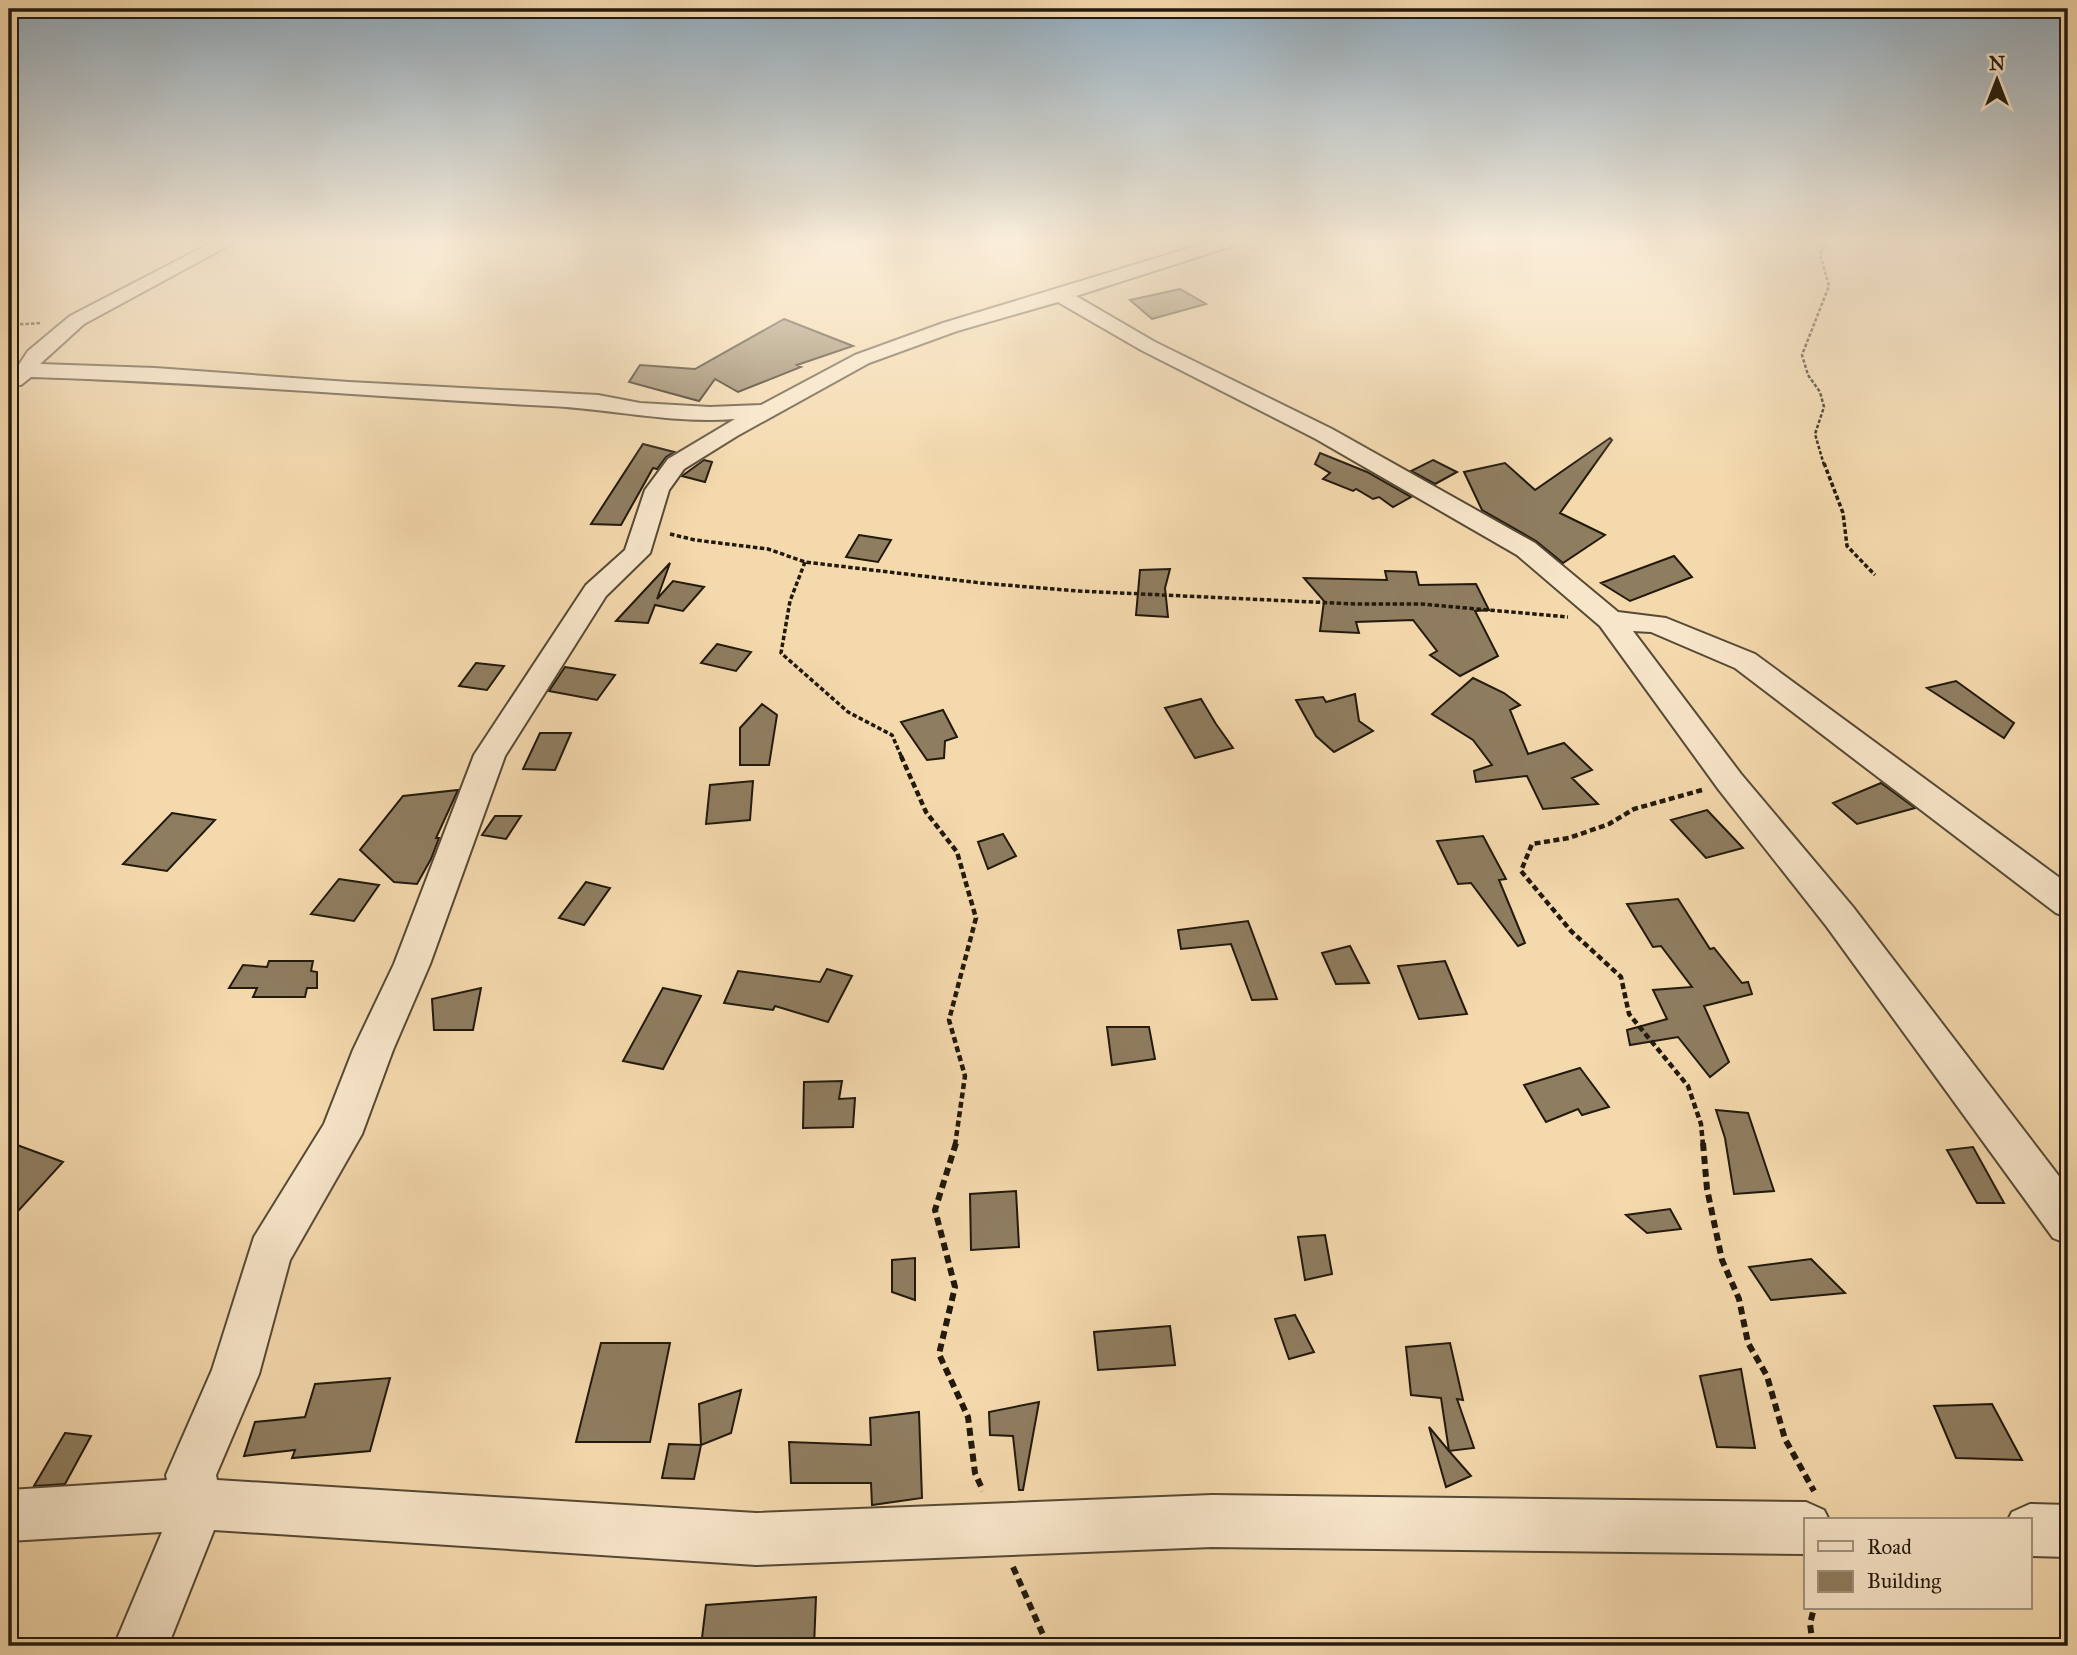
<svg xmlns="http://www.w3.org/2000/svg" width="2077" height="1655" font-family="'IM FELL Great Primer',serif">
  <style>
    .building { fill: #8f7d60; stroke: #22190d; stroke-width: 2 }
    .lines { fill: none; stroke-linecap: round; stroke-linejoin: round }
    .street-casing { stroke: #564935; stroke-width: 4 }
    .path-far3 { stroke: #22190d; stroke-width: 2.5; stroke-dasharray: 3.5 2; stroke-linecap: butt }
    .path-far2 { stroke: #22190d; stroke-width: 3.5; stroke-dasharray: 4.5 2.5; stroke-linecap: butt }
    .path-far1 { stroke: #22190d; stroke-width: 4.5; stroke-dasharray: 6 3.5; stroke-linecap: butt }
    .path { stroke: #22190d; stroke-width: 6; stroke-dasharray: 8 5; stroke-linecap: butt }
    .street { fill: #f8e6ca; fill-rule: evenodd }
  </style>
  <rect width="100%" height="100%" fill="#f4d9ad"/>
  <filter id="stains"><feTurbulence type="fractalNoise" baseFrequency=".00286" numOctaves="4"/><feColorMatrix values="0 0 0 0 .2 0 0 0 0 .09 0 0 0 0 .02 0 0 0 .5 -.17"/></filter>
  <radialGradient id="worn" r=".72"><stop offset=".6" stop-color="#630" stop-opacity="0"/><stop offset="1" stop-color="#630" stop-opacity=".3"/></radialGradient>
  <path class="building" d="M 1180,289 L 1206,304 L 1152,319 L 1130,300 Z
    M 784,319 L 853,346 L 797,365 L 801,367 L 738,392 L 715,379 L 699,401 L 629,382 L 640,365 L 695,369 Z
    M 1610,438 L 1612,440 L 1560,513 L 1605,535 L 1563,563 L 1536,541 L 1482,510 L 1464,472 L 1505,463 L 1535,490 Z
    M 643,444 L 674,452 L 666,457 L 657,469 L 653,468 L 621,525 L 591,524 Z
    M 1320,453 L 1367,472 L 1411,497 L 1393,507 L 1379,497 L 1373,499 L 1356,489 L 1353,491 L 1323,479 L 1330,473 L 1315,464 Z
    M 704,460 L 712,462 L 705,482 L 682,476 Z
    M 1433,460 L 1457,472 L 1435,484 L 1411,471 Z
    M 859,535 L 891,540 L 878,562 L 846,557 Z
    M 1674,556 L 1692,577 L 1630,601 L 1601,583 Z
    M 670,563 L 657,599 L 673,581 L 704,587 L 683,611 L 655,605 L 648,623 L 616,621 Z
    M 1170,569 L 1165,588 L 1168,617 L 1136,615 L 1140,570 Z
    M 1385,571 L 1416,572 L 1419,585 L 1476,584 L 1489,610 L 1475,611 L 1498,656 L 1460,676 L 1430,655 L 1437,651 L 1413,620 L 1356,622 L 1359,633 L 1320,631 L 1324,601 L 1304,578 L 1387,580 Z
    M 717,644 L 751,652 L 736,671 L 701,663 Z
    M 476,663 L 504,666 L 487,690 L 459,686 Z
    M 565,667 L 615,675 L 597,700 L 549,691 Z
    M 1473,678 L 1504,693 L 1520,705 L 1510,710 L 1528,754 L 1564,743 L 1592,770 L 1572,778 L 1598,804 L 1543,809 L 1527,776 L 1476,782 L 1474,771 L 1492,765 L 1473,740 L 1432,714 Z
    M 1956,681 L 2014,723 L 2004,738 L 1927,688 Z
    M 1355,694 L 1359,721 L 1373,731 L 1334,752 L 1316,736 L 1296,700 L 1323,697 L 1326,702 Z
    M 1201,699 L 1216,724 L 1233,748 L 1195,758 L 1165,708 Z
    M 762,704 L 777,715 L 769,765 L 740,765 L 740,728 Z
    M 943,710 L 957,737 L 945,741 L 944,758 L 927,760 L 901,722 Z
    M 540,733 L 571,733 L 555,770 L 523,769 Z
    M 753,781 L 750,820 L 706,824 L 710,785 Z
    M 1881,783 L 1915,808 L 1857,824 L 1833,803 Z
    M 458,790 L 436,838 L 439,838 L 431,859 L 417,884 L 394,882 L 360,850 L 403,796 Z
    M 1707,810 L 1743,848 L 1706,858 L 1671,820 Z
    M 172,813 L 215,820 L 167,871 L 123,864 Z
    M 495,816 L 521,816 L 506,839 L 482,835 Z
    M 1003,834 L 1016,856 L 988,869 L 978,842 Z
    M 1483,836 L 1506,879 L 1499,880 L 1525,943 L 1518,946 L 1471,883 L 1458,884 L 1437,841 Z
    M 339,879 L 379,885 L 354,921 L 311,914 Z
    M 586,882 L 610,888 L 584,925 L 559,918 Z
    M 1678,899 L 1710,949 L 1714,948 L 1742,983 L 1748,982 L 1752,994 L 1704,1006 L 1729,1062 L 1710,1077 L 1678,1037 L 1630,1045 L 1627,1030 L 1667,1019 L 1653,990 L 1692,987 L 1661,946 L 1653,947 L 1627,904 Z
    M 1248,921 L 1277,999 L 1252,1000 L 1231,944 L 1181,949 L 1178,930 Z
    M 1350,946 L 1369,983 L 1336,984 L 1322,953 Z
    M 269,961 L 313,961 L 311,971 L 317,972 L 317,988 L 307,988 L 305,997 L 253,997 L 257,988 L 229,988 L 243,965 L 267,967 Z
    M 1445,961 L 1467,1014 L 1419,1019 L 1398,966 Z
    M 827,969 L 852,976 L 828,1022 L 775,1006 L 773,1010 L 724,1003 L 738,971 L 820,982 Z
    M 481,988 L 473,1030 L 434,1030 L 432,999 Z
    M 663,988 L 701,996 L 663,1069 L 623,1061 Z
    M 1107,1027 L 1149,1027 L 1155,1059 L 1112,1065 Z
    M 1580,1068 L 1609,1107 L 1582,1115 L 1578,1109 L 1546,1122 L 1524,1085 Z
    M 842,1081 L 839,1099 L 855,1098 L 853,1127 L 803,1128 L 804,1082 Z
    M 1716,1110 L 1748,1113 L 1774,1191 L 1734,1194 L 1725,1138 Z
    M 9,1142 L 63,1162 L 9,1221 Z
    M 1973,1147 L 2004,1203 L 1977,1203 L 1947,1150 Z
    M 1016,1191 L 1019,1247 L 971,1250 L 970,1194 Z
    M 1670,1209 L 1681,1229 L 1647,1233 L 1626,1215 Z
    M 1325,1235 L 1332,1274 L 1305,1280 L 1298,1237 Z
    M 915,1258 L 915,1300 L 892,1292 L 892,1260 Z
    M 1811,1259 L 1845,1293 L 1771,1300 L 1749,1267 Z
    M 1295,1315 L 1314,1352 L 1289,1359 L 1275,1319 Z
    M 1170,1326 L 1175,1365 L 1098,1370 L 1094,1332 Z
    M 601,1343 L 670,1343 L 650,1442 L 576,1442 Z
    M 1450,1343 L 1463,1400 L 1457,1399 L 1474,1448 L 1449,1451 L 1441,1398 L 1411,1395 L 1406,1347 Z
    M 1741,1369 L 1755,1448 L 1717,1447 L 1700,1376 Z
    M 390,1378 L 370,1451 L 292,1458 L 295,1450 L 244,1456 L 255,1422 L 305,1417 L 315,1384 Z
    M 741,1390 L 731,1433 L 701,1445 L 699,1404 Z
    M 1039,1402 L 1023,1490 L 1019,1490 L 1013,1436 L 990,1435 L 989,1412 Z
    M 1992,1404 L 2022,1460 L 1956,1458 L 1934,1406 Z
    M 919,1412 L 922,1498 L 872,1505 L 871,1483 L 791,1483 L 789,1442 L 871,1445 L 870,1418 Z
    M 1429,1427 L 1449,1451 L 1471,1476 L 1446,1487 Z
    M 65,1433 L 91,1436 L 65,1484 L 34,1486 Z
    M 669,1444 L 701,1445 L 694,1479 L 662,1478 Z
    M 816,1597 L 814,1646 L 701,1646 L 706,1605 Z"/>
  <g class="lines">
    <g class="street-casing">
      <path id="street" d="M 213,242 L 235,242 L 84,324 L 40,364 L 155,368 L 349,382 L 598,395 L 640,403 L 710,407 L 761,405 L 855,355 L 943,323 L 1209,242 L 1235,242 L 1232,246 L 1076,296 L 1155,342 L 1332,429 L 1535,543 L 1618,612 L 1666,618 L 1755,654 L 2068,884 L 2068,917 L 2056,913 L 1735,668 L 1651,632 L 1633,631 L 1741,774 L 1853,907 L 2068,1188 L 2068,1244 L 2053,1238 L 1827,927 L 1719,790 L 1600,626 L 1517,555 L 1316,439 L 1141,350 L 1058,302 L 957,331 L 869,363 L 737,436 L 684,469 L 669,490 L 650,553 L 606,596 L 505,756 L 430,964 L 393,1050 L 362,1134 L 290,1260 L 259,1374 L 216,1475 L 217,1480 L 756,1513 L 1212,1495 L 1806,1502 L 1824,1510 L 1829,1520 L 1806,1520 L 1806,1554 L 1212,1547 L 756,1565 L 214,1530 L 168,1646 L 114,1646 L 162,1532 L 9,1541 L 9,1490 L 167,1480 L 166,1475 L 212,1370 L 254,1237 L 324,1124 L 353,1050 L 394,964 L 474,755 L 586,585 L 625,550 L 645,490 L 668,459 L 735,419 C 673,424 612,409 550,406 C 377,397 204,382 31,377 L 21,385 L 9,385 L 9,373 L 18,366 L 28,351 L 70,316 Z
        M 2030,1504 L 2068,1505 L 2068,1557 L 2030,1556 L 2030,1520 L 2008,1520 L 2012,1512 Z"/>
    </g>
    <path class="path-far3" d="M 1721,242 L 1741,244
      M 9,325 L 41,323
      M 1824,465 L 1815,434 L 1824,407 L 1820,392 L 1808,375 L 1802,355 L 1829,286 L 1820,254 L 1826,242"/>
    <path class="path-far2" d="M 1824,463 L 1843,513 L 1847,546 L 1875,575
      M 670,534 L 695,540 L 768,549 L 805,562 L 981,583 L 1078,591 L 1355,604 L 1421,604 L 1568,617
      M 805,562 L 790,601 L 781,653 L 848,712 L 892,735 L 902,758"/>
    <path class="path-far1" d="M 901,756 L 926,812 L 957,852 L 976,918 L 949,1020 L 965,1076 L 955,1145
      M 1702,790 L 1634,809 L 1609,824 L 1569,838 L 1532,844 L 1521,871 L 1571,931 L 1621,977 L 1629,1014 L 1688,1086 L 1701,1124 L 1703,1145"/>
    <path class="path" d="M 956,1143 L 935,1210 L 955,1287 L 939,1354 L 968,1417 L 975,1473 L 983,1491
      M 1703,1143 L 1707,1189 L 1722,1260 L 1739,1299 L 1748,1343 L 1767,1376 L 1785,1439 L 1814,1491
      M 1013,1567 L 1048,1646
      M 1813,1646 L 1810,1624 L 1814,1608"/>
    <use href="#street" class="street"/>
  </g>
  <linearGradient id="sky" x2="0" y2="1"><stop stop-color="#90a9bb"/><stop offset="0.51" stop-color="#faeeda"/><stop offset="1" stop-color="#faeeda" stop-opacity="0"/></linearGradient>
  <rect width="2077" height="473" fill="url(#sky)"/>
  <rect width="2077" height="1655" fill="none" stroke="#f4d9ad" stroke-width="35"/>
  <rect x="10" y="10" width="2056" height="1634" fill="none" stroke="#22190d" stroke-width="3.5"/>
  <rect x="18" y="18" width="2042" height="1620" fill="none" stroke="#22190d" stroke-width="2"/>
  <rect x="1804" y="1518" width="228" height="91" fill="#f8e6ca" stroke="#a2947e" stroke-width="2"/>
  <rect x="1818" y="1541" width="35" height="10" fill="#f8e6ca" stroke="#a2947e" stroke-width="2"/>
  <text x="1867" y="1554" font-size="21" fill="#22190d">Road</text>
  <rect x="1818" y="1571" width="35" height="21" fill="#8f7d60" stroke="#a2947e" stroke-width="2"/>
  <text x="1867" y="1588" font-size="21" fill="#22190d">Building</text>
  <g transform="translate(1997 80)" stroke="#f8e6ca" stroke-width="5" paint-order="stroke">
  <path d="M0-5L12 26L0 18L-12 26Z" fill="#22190d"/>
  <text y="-10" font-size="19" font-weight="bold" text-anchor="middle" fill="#22190d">N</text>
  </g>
  <rect width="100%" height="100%" filter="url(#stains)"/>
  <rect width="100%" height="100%" fill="url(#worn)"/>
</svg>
